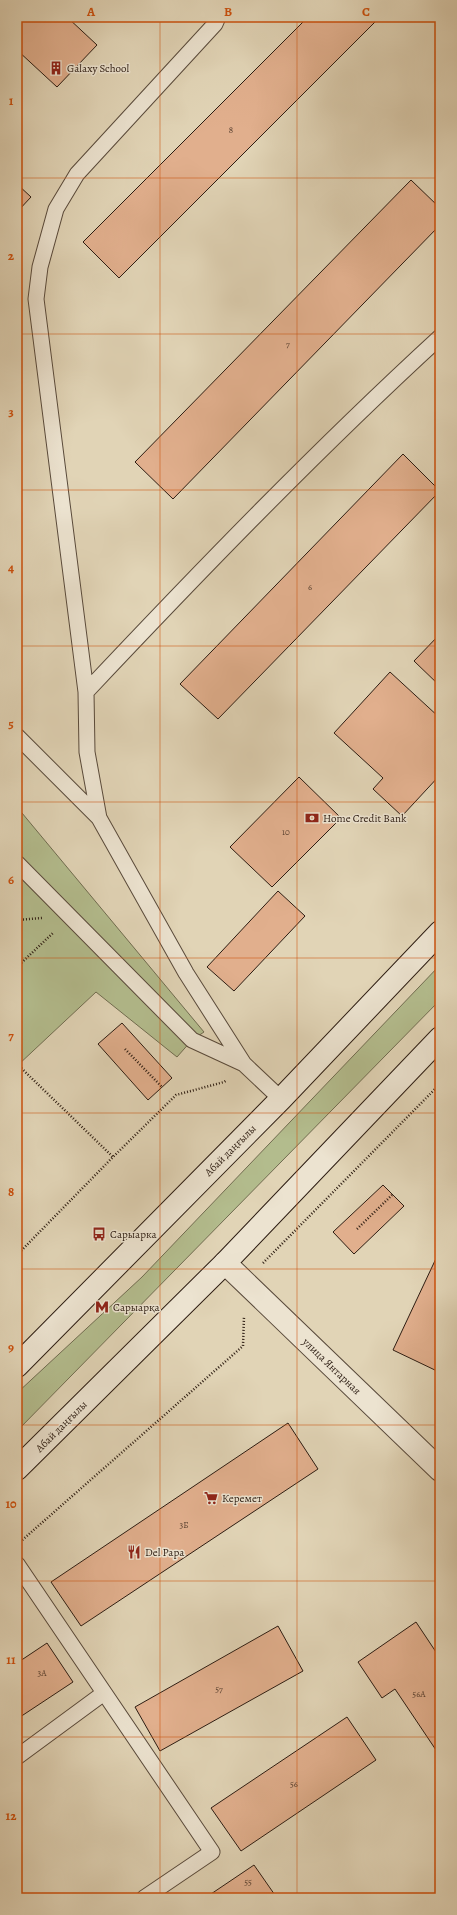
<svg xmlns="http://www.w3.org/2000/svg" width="457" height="1915" font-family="Alegreya,serif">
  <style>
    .green { fill: #b3bc8d; stroke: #706c50 }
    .building { fill: #e1af8d; stroke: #2c1c12 }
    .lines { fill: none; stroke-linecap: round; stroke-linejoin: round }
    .lane-casing { stroke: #594a3b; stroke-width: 17 }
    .street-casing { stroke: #594a3b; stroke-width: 24 }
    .secondary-casing { stroke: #2c1c12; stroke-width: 24 }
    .path { stroke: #2c1c12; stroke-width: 2.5; stroke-dasharray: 1 2; stroke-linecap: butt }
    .lane { stroke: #ece3d0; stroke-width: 15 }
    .street { stroke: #ece3d0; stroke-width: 22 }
    .secondary { stroke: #ece3d0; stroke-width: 22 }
    .grid { fill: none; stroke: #cc500d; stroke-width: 1; stroke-opacity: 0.55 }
    .labels { text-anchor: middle; stroke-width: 3; stroke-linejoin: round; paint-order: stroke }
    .number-label { font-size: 9px; fill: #594131 }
    .poi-label { font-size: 11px; fill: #2c1c12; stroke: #ece3d0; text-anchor: start }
    .street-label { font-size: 11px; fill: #2c1c12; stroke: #ece3d0 }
    .neatline { fill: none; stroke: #cc500d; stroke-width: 1.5 }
    .grid-label { font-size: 13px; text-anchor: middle; font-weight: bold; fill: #cc500d }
  </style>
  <rect width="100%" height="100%" fill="#e1d4b6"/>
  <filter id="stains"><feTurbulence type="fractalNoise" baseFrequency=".005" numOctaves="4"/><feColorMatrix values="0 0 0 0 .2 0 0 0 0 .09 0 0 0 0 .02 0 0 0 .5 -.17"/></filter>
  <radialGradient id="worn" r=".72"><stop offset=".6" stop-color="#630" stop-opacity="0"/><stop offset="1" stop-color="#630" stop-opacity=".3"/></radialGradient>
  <path class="green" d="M 17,807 L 204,1032 L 192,1040 L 177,1057 L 96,992 L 17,1066 Z
    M 440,965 L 440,1000 L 17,1431 L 17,1393 L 142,1277 Z"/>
  <path class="building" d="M 17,17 L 67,17 L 97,45 L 57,87 L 17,50 Z
    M 308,17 L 380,17 L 119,278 L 83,242 Z
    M 411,180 L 440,208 L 440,225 L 173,499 L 135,462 Z
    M 17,184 L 31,197 L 17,212 Z
    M 403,454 L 440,491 L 218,719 L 180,684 Z
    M 440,634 L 440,686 L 414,661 Z
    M 390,672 L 440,718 L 440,775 L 402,816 L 373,789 L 383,778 L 334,733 Z
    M 299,777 L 341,818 L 272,887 L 230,847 Z
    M 278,891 L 305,916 L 234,991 L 207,967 Z
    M 122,1023 L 172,1078 L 148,1100 L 98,1044 Z
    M 383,1185 L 404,1206 L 354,1254 L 333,1232 Z
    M 440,1250 L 440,1365 L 437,1371 L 393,1350 Z
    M 288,1423 L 318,1469 L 81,1626 L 51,1582 Z
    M 416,1622 L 440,1658 L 440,1756 L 395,1689 L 382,1698 L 358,1662 Z
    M 278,1626 L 303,1671 L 160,1751 L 135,1707 Z
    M 47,1643 L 73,1682 L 17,1719 L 17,1663 Z
    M 347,1717 L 376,1760 L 241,1851 L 211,1808 Z
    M 254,1865 L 277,1898 L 205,1898 Z"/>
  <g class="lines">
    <g class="lane-casing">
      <path id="lane" d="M 218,17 L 215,24 L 77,174 L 56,209 L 40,267 L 36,299 L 86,692 L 87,752 L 99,818 L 186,973 L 244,1064 L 281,1099
        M 86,692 C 200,571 317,450 440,337
        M 17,736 L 99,818
        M 17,863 L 192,1040 L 244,1064
        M 17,1564 L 212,1852 L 144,1898
        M 17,1757 L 104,1693"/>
    </g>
    <g class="street-casing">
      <path id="street" d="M 225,1263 L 440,1470"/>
    </g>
    <g class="secondary-casing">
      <path id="secondary" d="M 17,1366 L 281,1099 L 440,932
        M 17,1469 L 225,1263 L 440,1038"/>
    </g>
    <path class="path" d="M 17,920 L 42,918
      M 17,967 L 54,932
      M 125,1049 L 162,1087
      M 17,1064 L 113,1157
      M 357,1229 L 392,1195
      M 17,1255 L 113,1157 L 176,1095 L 224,1082 L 227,1080
      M 263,1263 L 440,1084
      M 20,1542 L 243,1346 L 244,1316"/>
    <use href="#lane" class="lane"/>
    <use href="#street" class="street"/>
    <use href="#secondary" class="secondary"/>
  </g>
  <path class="grid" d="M 160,17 L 160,1898M 297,17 L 297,1898M 17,178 L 440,178M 17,334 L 440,334M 17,490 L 440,490M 17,646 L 440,646M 17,802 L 440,802M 17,958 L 440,958M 17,1113 L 440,1113M 17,1269 L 440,1269M 17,1425 L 440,1425M 17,1581 L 440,1581M 17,1737 L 440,1737"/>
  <defs>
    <g id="building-bare" transform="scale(1.08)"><path d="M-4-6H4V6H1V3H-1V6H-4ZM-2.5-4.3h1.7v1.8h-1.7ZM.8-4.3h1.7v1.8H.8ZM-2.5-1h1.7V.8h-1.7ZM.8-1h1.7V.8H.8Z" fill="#8f2418" stroke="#ece3d0" stroke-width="2.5" paint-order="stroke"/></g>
    <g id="bank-bare" transform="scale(1.08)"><path d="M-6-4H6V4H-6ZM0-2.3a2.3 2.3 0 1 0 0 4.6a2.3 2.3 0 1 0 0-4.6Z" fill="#8f2418" stroke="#ece3d0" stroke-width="2.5" paint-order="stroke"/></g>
    <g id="bus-bare" transform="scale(1.08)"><path d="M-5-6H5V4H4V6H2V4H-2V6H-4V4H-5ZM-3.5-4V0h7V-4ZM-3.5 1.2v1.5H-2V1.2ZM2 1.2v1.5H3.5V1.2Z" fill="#8f2418" stroke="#ece3d0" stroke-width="2.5" paint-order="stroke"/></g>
    <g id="metro-bare" transform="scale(1.08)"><path d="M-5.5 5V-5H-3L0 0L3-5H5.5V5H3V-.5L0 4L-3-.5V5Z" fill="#8f2418" stroke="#ece3d0" stroke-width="2.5" paint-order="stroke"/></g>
    <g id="supermarket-bare" transform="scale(1.08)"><path d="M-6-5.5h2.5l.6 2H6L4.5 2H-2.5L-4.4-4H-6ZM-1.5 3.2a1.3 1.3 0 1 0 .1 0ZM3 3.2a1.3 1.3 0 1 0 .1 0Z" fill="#8f2418" stroke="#ece3d0" stroke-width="2.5" paint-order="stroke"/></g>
    <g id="restaurant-bare" transform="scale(1.08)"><path d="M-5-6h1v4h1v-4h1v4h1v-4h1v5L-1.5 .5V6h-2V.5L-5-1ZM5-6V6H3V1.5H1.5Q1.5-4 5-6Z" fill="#8f2418" stroke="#ece3d0" stroke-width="2.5" paint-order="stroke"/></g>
  </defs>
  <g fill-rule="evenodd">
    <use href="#building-bare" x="56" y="68"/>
    <use href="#bank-bare" x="312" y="818"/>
    <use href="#bus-bare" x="99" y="1234"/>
    <use href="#metro-bare" x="102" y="1307"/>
    <use href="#supermarket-bare" x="211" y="1498"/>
    <use href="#restaurant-bare" x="134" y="1552"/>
  </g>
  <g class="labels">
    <g class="number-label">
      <text x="231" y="133">8</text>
      <text x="288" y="347">7</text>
      <text x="310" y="590">6</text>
      <text x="286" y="835">10</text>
      <text x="184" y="1528">3Б</text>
      <text x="42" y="1676">3А</text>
      <text x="219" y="1692">57</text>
      <text x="419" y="1697">56А</text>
      <text x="294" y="1787">56</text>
      <text x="248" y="1885">55</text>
    </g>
    <g class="poi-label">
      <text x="67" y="72">Galaxy School</text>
      <text x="323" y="822">Home Credit Bank</text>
      <text x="110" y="1238">Сарыарка</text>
      <text x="113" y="1311">Сарыарқа</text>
      <text x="222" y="1502">Керемет</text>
      <text x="145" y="1556">Del Papa</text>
    </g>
    <g class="street-label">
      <text transform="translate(230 1150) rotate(-45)" y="4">Абай даңғылы</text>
      <text transform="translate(332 1366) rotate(44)" y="4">улица Янтарная</text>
      <text transform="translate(61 1426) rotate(-45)" y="4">Абай даңғылы</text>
    </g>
  </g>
  <rect width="457" height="1915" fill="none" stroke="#e1d4b6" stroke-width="44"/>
  <rect x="22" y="22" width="413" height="1871" class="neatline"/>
  <g class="grid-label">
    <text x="91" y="16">A</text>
    <text x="228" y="16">B</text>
    <text x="366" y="16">C</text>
    <text x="11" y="105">1</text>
    <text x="11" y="260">2</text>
    <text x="11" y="416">3</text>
    <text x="11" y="572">4</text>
    <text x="11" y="728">5</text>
    <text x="11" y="884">6</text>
    <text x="11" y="1040">7</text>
    <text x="11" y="1196">8</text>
    <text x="11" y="1352">9</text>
    <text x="11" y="1508">10</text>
    <text x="11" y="1664">11</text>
    <text x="11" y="1820">12</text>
  </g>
  <rect width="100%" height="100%" filter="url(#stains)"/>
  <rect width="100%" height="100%" fill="url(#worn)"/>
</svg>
